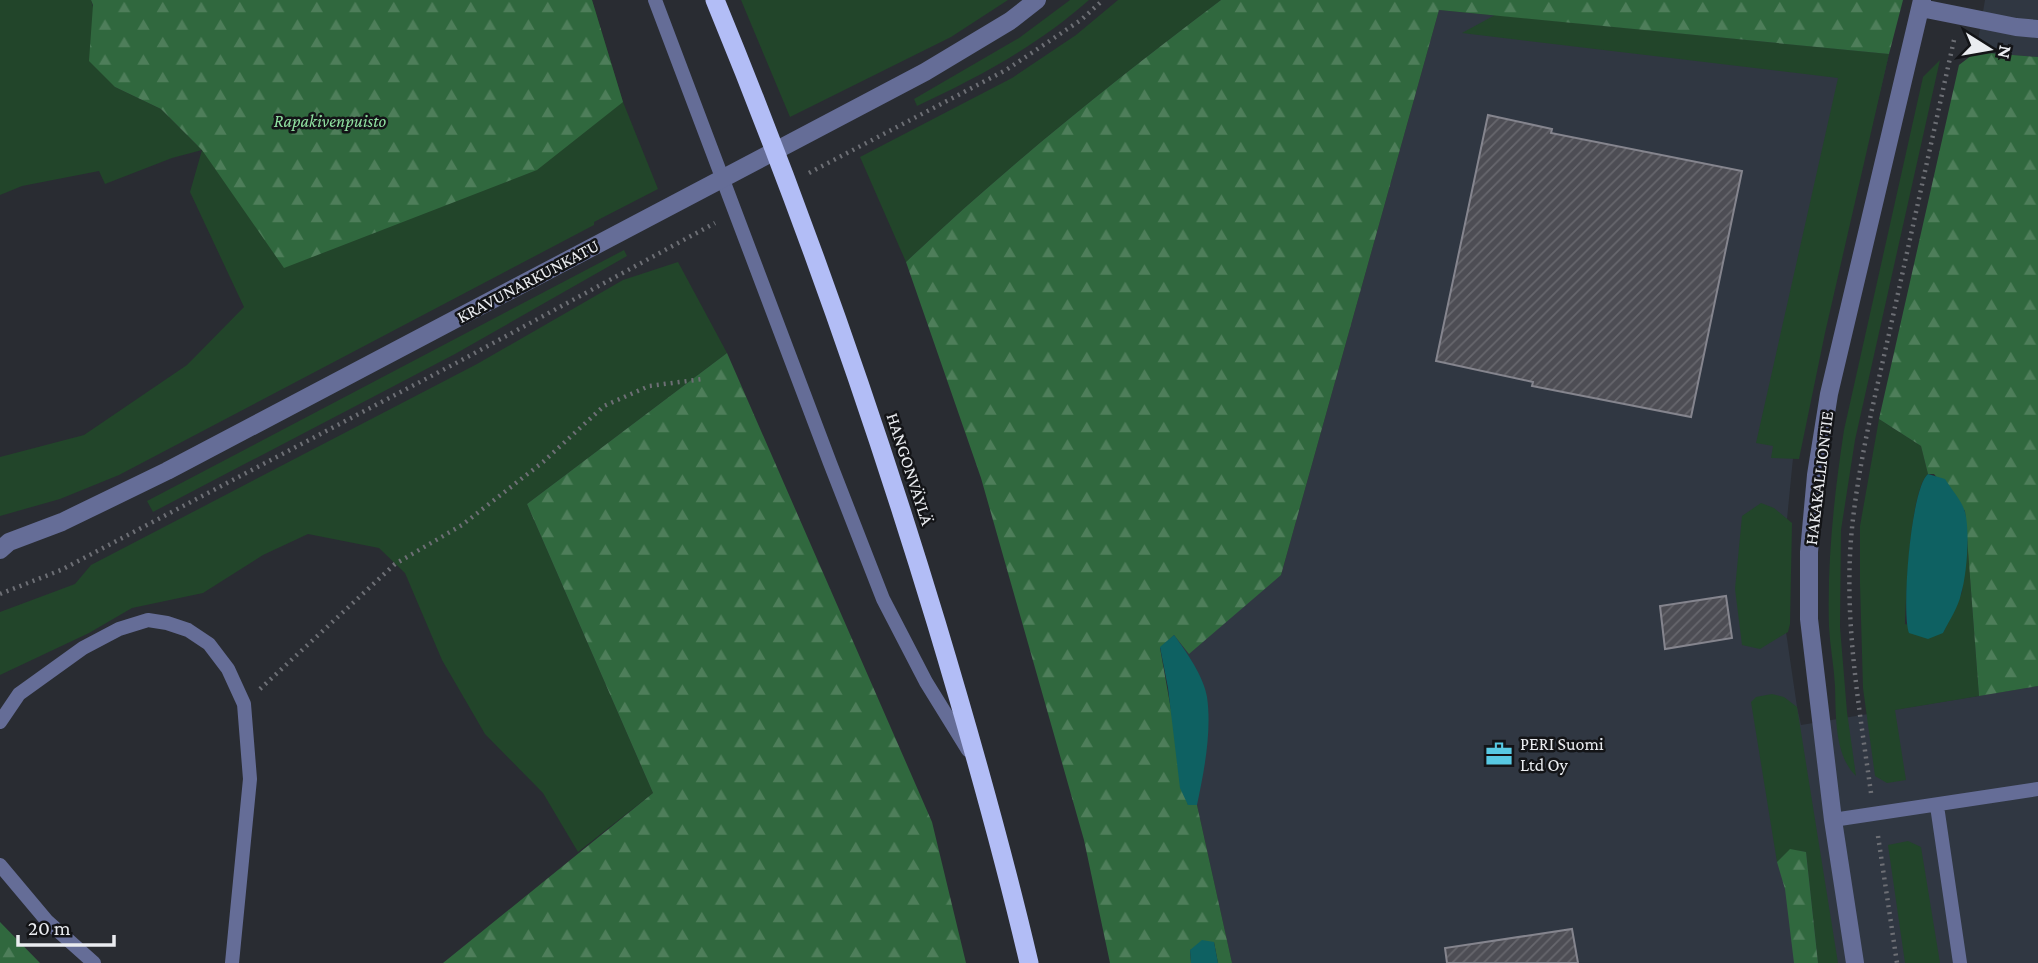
<svg xmlns="http://www.w3.org/2000/svg" width="2038" height="963" font-family="'Crimson Pro',serif">
  <style>
    .built { fill: #303742 }
    .green { fill: #22452a }
    .forest { fill: url(#forest-firs) }
    .water { fill: #0e6162 }
    .building { fill: url(#building-hatch); stroke: #85858e; stroke-width: 2 }
    .lines { fill: none; stroke-linecap: round; stroke-linejoin: round }
    .path { stroke: #6d6f75; stroke-width: 4.5; stroke-dasharray: 2 5; stroke-linecap: butt }
    .service { stroke: #656d97; stroke-width: 14 }
    .minor { stroke: #656d97; stroke-width: 18 }
    .tertiary { stroke: #656d97; stroke-width: 18 }
    .trunk { stroke: #b2bdf6; stroke-width: 19 }
    .labels { text-anchor: middle; stroke-width: 5; stroke-linejoin: round; paint-order: stroke }
    .park-label { font-size: 18px; font-style: italic; fill: #90e1a1; stroke: #131417 }
    .street-label { font-size: 18px; fill: #eaecf0; stroke: #131417 }
    .poi-label { font-size: 18px; fill: #eaecf0; stroke: #131417; text-anchor: start }
  </style>
  <defs>
    <pattern id="forest-firs" width="22" height="20" patternUnits="userSpaceOnUse" patternTransform="scale(1.75)"><rect width="22" height="20" fill="#30683e"/><path d="M5 1l3.5 6h-7zM16 11l3.5 6h-7z" fill="#4e7e5a"/></pattern>
    <pattern id="building-hatch" width="6" height="6" patternUnits="userSpaceOnUse" patternTransform="scale(1.75)"><rect width="6" height="6" fill="#4d4d54"/><path d="M-1 1l2-2M0 6l6-6M5 7l2-2" fill="none" stroke="#67676d"/></pattern>
  </defs>
  <rect width="100%" height="100%" fill="#292c32"/>
  <path class="built" d="M 1985,0 L 2038,0 L 2038,57 L 1976,52 Z
    M 1439,10 L 1889,54 L 1793,458 L 1780,591 L 1797,707 L 1801,725 L 2038,686 L 2038,963 L 1232,963 L 1197,805 L 1163,624 L 1281,575 Z"/>
  <path class="green" d="M 0,0 L 91,0 L 115,87 L 161,109 L 198,146 L 96,0 L 592,0 L 623,102 L 658,189 L 594,222 L 594,225 L 119,475 L 60,499 L 0,516 L 0,457 L 84,435 L 187,365 L 244,307 L 190,192 L 202,150 L 172,158 L 105,184 L 99,171 L 22,186 L 0,195 Z
    M 741,0 L 1008,0 L 951,37 L 790,117 Z
    M 1070,0 L 1089,0 C 1037,46 979,77 917,106 L 914,99 L 1019,38 Z
    M 1118,0 L 1221,0 C 1112,82 1005,168 906,262 L 860,157 L 1012,78 L 1076,35 Z
    M 1495,15 L 1889,54 L 1825,333 L 1799,459 L 1771,458 L 1773,446 L 1756,443 L 1838,78 L 1462,33 Z
    M 1940,60 L 1855,440 L 1841,530 L 1840,627 L 1847,712 L 1856,776 C 1834,755 1836,714 1835,686 C 1834,666 1830,647 1829,627 C 1827,561 1834,496 1844,430 L 1923,77 Z
    M 624,250 L 627,256 L 455,354 L 153,512 L 147,501 Z
    M 678,262 L 727,353 L 527,504 L 653,793 L 578,852 L 543,793 L 485,734 L 442,660 L 405,573 L 379,548 L 308,534 L 263,555 L 203,593 L 132,608 L 89,633 L 0,675 L 0,612 L 75,584 L 91,565 L 477,364 L 623,280 Z
    M 1879,419 L 1921,446 L 1928,474 C 1910,489 1906,597 1905,624 L 1943,633 L 1962,592 L 1967,538 L 1979,696 L 1895,710 L 1906,780 L 1887,783 L 1875,776 L 1863,688 L 1860,584 L 1860,526 Z
    M 1761,503 L 1774,508 L 1792,523 L 1790,624 L 1788,632 L 1760,649 L 1742,645 L 1735,589 L 1742,516 Z
    M 1772,694 L 1784,697 L 1797,707 L 1838,963 L 1818,963 L 1806,852 L 1790,850 L 1777,862 L 1751,702 L 1756,697 Z
    M 1908,841 L 1921,847 L 1940,963 L 1905,963 L 1888,845 Z"/>
  <path class="forest" d="M 91,0 L 592,0 L 623,102 L 537,170 L 284,268 L 202,150 L 161,109 L 115,87 L 89,61 L 93,5 Z
    M 1221,0 L 1903,0 L 1889,54 L 1439,10 L 1281,575 L 1189,654 L 1174,635 L 1160,648 L 1188,805 L 1197,805 L 1232,963 L 1218,963 L 1214,942 L 1190,950 L 1191,963 L 1110,963 L 1084,840 L 981,478 L 906,262 C 1005,168 1112,82 1221,0 Z
    M 1976,52 L 2038,57 L 2038,686 L 1979,696 L 1965,511 L 1934,474 L 1928,474 L 1921,446 L 1879,419 L 1959,65 Z
    M 727,353 L 932,822 L 966,963 L 443,963 L 653,793 L 527,504 Z
    M 1790,849 L 1806,852 L 1818,963 L 1794,963 L 1785,889 L 1777,862 Z
    M 0,922 L 40,963 L 0,963 Z"/>
  <path class="water" d="M 1928,474 L 1945,479 C 1951,489 1962,501 1965,512 C 1970,531 1967,575 1961,594 C 1958,608 1949,621 1943,633 L 1928,639 L 1909,633 C 1901,612 1911,487 1928,474 Z
    M 1174,635 C 1186,651 1204,677 1207,697 C 1212,731 1204,772 1197,805 L 1188,805 L 1180,788 L 1168,688 L 1160,647 Z
    M 1202,940 L 1214,942 L 1218,963 L 1191,963 L 1190,950 Z"/>
  <path class="building" d="M 1488,115 L 1552,129 L 1551,133 L 1742,171 L 1691,417 L 1532,386 L 1533,382 L 1436,361 Z
    M 1726,596 L 1732,638 L 1665,649 L 1660,606 Z
    M 1572,929 L 1578,963 L 1447,963 L 1445,948 Z"/>
  <g class="lines">
    <path class="path" d="M 809,173 L 1006,70 L 1081,20 L 1103,0
      M 0,594 L 61,570 L 460,361 L 715,223
      M 260,689 L 395,564 L 462,525 L 543,462 L 604,406 L 649,386 L 703,379
      M 1871,793 C 1859,706 1843,616 1852,528 C 1859,460 1876,392 1891,325 C 1912,230 1933,135 1954,40
      M 1878,836 L 1897,963"/>
    <path class="service" d="M 655,0 L 830,463 L 883,599 L 926,682 L 968,750
      M 0,722 L 19,694 L 83,648 L 119,629 L 148,620 L 167,623 L 188,630 L 209,644 L 228,669 L 244,704 L 250,779 L 232,963
      M 1937,806 L 1960,963
      M 1833,820 L 2038,789
      M 0,865 L 47,921 L 94,963"/>
    <path class="minor" d="M 1921,8 L 2016,27 L 2038,29
      M 1855,963 L 1833,820 L 1809,619 L 1809,552 L 1816,475 L 1829,394 L 1922,0"/>
    <path class="tertiary" d="M 0,550 L 9,542 L 62,522 L 167,471 L 925,72 L 1010,21 L 1037,0"/>
    <path class="trunk" d="M 715,0 C 799,204 872,411 936,622 C 970,735 1002,848 1029,963"/>
  </g>
  <defs>
    <g id="office-bare" transform="scale(2.1)"><path d="M-6-3h4V-5.5h4V-3h4V5H-6ZM-1-4.5V-3h2v-1.5ZM-6 0V1H6V0Z" fill="#58c9e3" stroke="#131417" stroke-width="2.5" paint-order="stroke"/></g>
  </defs>
  <g fill-rule="evenodd">
    <use href="#office-bare" x="1499" y="754"/>
  </g>
  <g class="labels">
    <g class="park-label">
      <text x="330" y="127">Rapakivenpuisto</text>
    </g>
    <g class="street-label">
      <text transform="translate(528 281) rotate(-28)" y="6">KRAVUNARKUNKATU</text>
      <text transform="translate(910 469) rotate(72)" y="6">HANGONVÄYLÄ</text>
      <text transform="translate(1819 478) rotate(-83)" y="6">HAKAKALLIONTIE</text>
    </g>
    <g class="poi-label">
      <text x="1520" y="750">PERI Suomi<tspan x="1520" dy="21">Ltd Oy</tspan></text>
    </g>
  </g>
  <g transform="translate(1989 49) rotate(101)" stroke="#131417" stroke-width="5" paint-order="stroke">
  <path d="M0-5L12 26L0 18L-12 26Z" fill="#eaecf0"/>
  <text y="-10" font-size="19" font-weight="bold" text-anchor="middle" fill="#eaecf0">N</text>
  </g>
  <path d="M18 935v10h96v-10" fill="none" stroke="#eaecf0" stroke-width="3.5"/>
  <text x="28" y="935" font-size="21" fill="#eaecf0" stroke="#131417" stroke-width="5" paint-order="stroke">20 m</text>
</svg>
